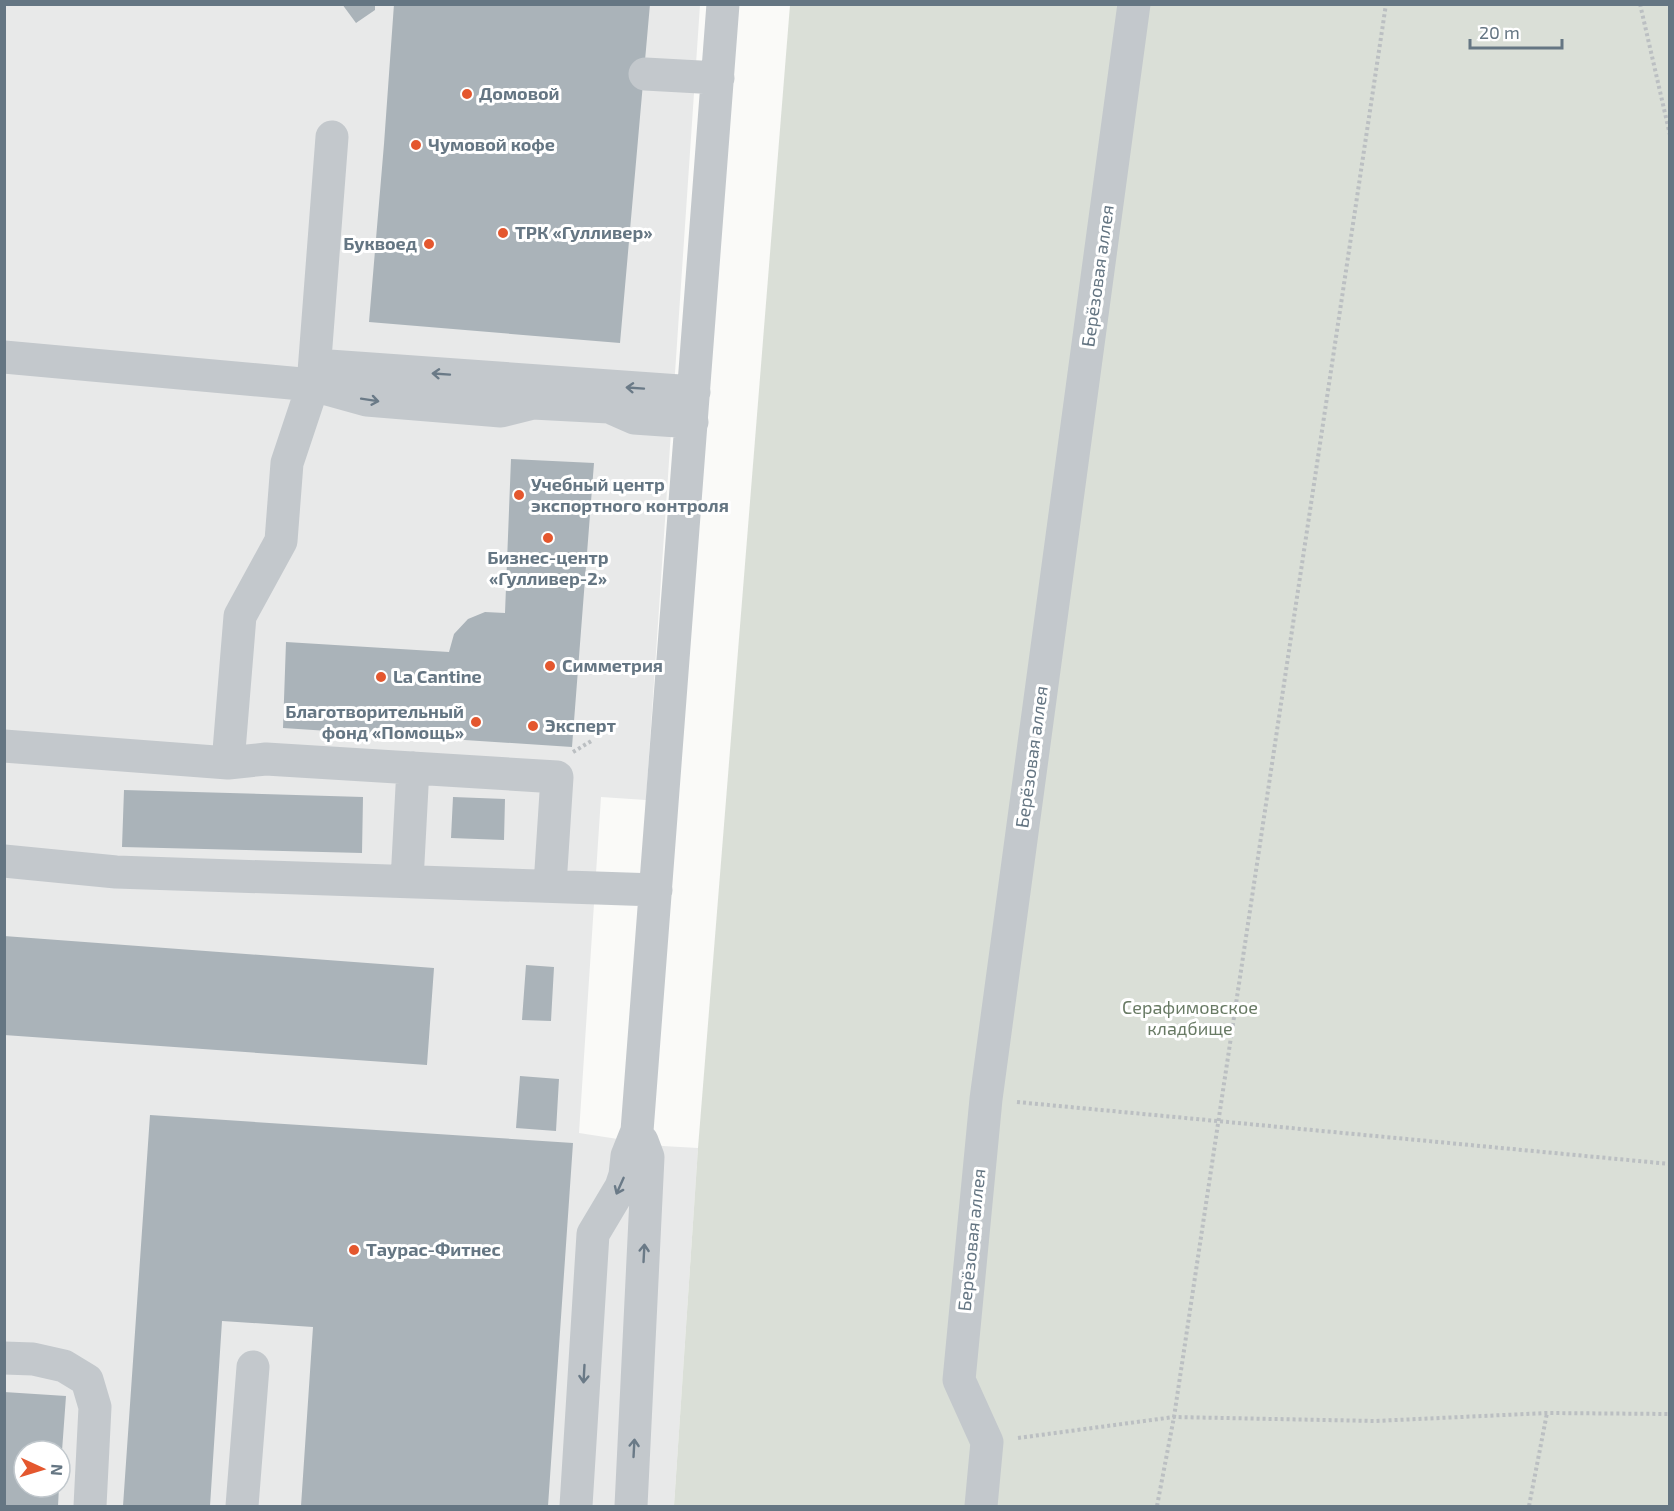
<svg xmlns="http://www.w3.org/2000/svg" width="1674" height="1511" font-family="'Exo 2',sans-serif">
  <style>
    .built { fill: #e8e9e9; fill-rule: evenodd }
    .green { fill: #dadfd7 }
    .building { fill: #aab3b9 }
    .lines { fill: none; stroke-linecap: round; stroke-linejoin: round }
    .path { stroke: #bbbfc2; stroke-width: 4; stroke-dasharray: 3 3; stroke-linecap: butt }
    .minor { stroke: #c3c8cc; stroke-width: 33 }
    .oneway { stroke: #6a7a87 }
    .poi-dot { fill: #e4572e; stroke: #fff; stroke-width: 2 }
    .labels { text-anchor: middle; stroke-width: 6; stroke-linejoin: round; paint-order: stroke }
    .poi-label { font-size: 18px; font-weight: bold; fill: #657683; stroke: #fff; text-anchor: start }
    .street-label { font-size: 18px; fill: #657683; stroke: #fff }
    .park-label { font-size: 18px; fill: #687a64; stroke: #fff }
  </style>
  <rect width="100%" height="100%" fill="#fafaf8"/>
  <path class="built" d="M 5,5 L 700,5 L 646,800 L 601,797 L 579,1133 L 663,1146 L 698,1148 L 674,1506 L 5,1506 ZM 24,1451 L 60,1451 L 60,1487 L 24,1487 Z"/>
  <path class="green" d="M 790,5 L 1669,5 L 1669,1506 L 674,1506 L 698,1148 Z"/>
  <path class="building" d="M 342,4 L 375,4 L 375,10 L 356,23 Z
    M 394,4 L 650,4 L 620,343 L 369,322 L 384,144 Z
    M 511,459 L 594,463 L 572,747 L 283,728 L 286,642 L 449,652 L 454,634 L 468,619 L 485,612 L 505,613 Z
    M 124,790 L 363,797 L 362,853 L 122,847 Z
    M 453,797 L 505,799 L 504,840 L 451,838 Z
    M 4,936 L 434,968 L 427,1065 L 4,1035 Z
    M 526,965 L 554,967 L 551,1021 L 522,1020 Z
    M 520,1076 L 559,1079 L 556,1131 L 516,1128 Z
    M 150,1115 L 573,1143 L 548,1506 L 301,1506 L 313,1327 L 222,1321 L 210,1506 L 123,1506 Z
    M 4,1392 L 66,1396 L 62,1451 L 24,1451 L 24,1487 L 59,1487 L 58,1506 L 4,1506 Z"/>
  <g class="lines">
    <path class="path" d="M 1640,4 L 1670,135
      M 573,752 L 593,740
      M 1017,1102 L 1670,1164
      M 1018,1438 L 1174,1417 L 1375,1421 L 1547,1413 L 1670,1414
      M 1157,1506 L 1174,1417 L 1386,4
      M 1529,1506 L 1547,1413"/>
    <path class="minor" d="M 645,74 L 718,78
      M 4,357 L 313,385 L 367,400 L 501,411 L 533,403 L 609,407 L 634,418 L 692,422
      M 315,365 L 694,392
      M 4,746 L 228,763 L 266,759 L 557,777 L 550,885
      M 228,763 L 240,616 L 281,541 L 287,463 L 313,385 L 332,137
      M 4,861 L 116,872 L 656,890
      M 407,881 L 413,768
      M 4,1358 L 33,1359 L 64,1366 L 87,1380 L 95,1407 L 90,1506
      M 242,1506 L 253,1367
      M 576,1506 L 593,1234 L 621,1187 L 625,1175 L 627,1156 L 637,1131 L 723,4
      M 631,1506 L 648,1157 L 642,1141
      M 981,1506 L 987,1442 L 959,1380 L 986,1099 L 1134,4"/>
  </g>
  <defs><path id="oneway-shaft" d="M-6 0H5M1.5-3L5.5 0L1.5 3" fill="none" stroke-width="1.6" stroke-linecap="round" stroke-linejoin="round" transform="scale(1.5)"/></defs>
  <g class="oneway">
    <use href="#oneway-shaft" transform="translate(441 374) rotate(-176)"/>
    <use href="#oneway-shaft" transform="translate(635 388) rotate(-176)"/>
    <use href="#oneway-shaft" transform="translate(370 400) rotate(9)"/>
    <use href="#oneway-shaft" transform="translate(620 1186) rotate(114)"/>
    <use href="#oneway-shaft" transform="translate(644 1253) rotate(-87)"/>
    <use href="#oneway-shaft" transform="translate(584 1374) rotate(93)"/>
    <use href="#oneway-shaft" transform="translate(634 1448) rotate(-87)"/>
  </g>
  <g class="poi-dot">
    <circle cx="467" cy="94" r="6"/>
    <circle cx="416" cy="145" r="6"/>
    <circle cx="503" cy="233" r="6"/>
    <circle cx="429" cy="244" r="6"/>
    <circle cx="519" cy="495" r="6"/>
    <circle cx="548" cy="538" r="6"/>
    <circle cx="550" cy="666" r="6"/>
    <circle cx="381" cy="677" r="6"/>
    <circle cx="476" cy="722" r="6"/>
    <circle cx="533" cy="726" r="6"/>
    <circle cx="354" cy="1250" r="6"/>
  </g>
  <g class="labels">
    <g class="poi-label">
      <text x="479" y="100">Домовой</text>
      <text x="428" y="151">Чумовой кофе</text>
      <text x="515" y="239">ТРК «Гулливер»</text>
      <text x="417" y="250" text-anchor="end">Буквоед</text>
      <text x="531" y="491">Учебный центр<tspan x="531" dy="21">экспортного контроля</tspan></text>
      <text x="548" y="564" text-anchor="middle">Бизнес-центр<tspan x="548" dy="21">«Гулливер-2»</tspan></text>
      <text x="562" y="672">Симметрия</text>
      <text x="393" y="683">La Cantine</text>
      <text x="464" y="718" text-anchor="end">Благотворительный<tspan x="464" dy="21">фонд «Помощь»</tspan></text>
      <text x="545" y="732">Эксперт</text>
      <text x="366" y="1256">Таурас-Фитнес</text>
    </g>
    <g class="street-label">
      <text transform="translate(1098 276) rotate(-82)" y="6">Берёзовая аллея</text>
      <text transform="translate(1032 757) rotate(-82)" y="6">Берёзовая аллея</text>
      <text transform="translate(972 1240) rotate(-84)" y="6">Берёзовая аллея</text>
    </g>
    <g class="park-label">
      <text x="1190" y="1014">Серафимовское<tspan x="1190" dy="21">кладбище</tspan></text>
    </g>
  </g>
  <rect width="1674" height="1511" fill="none" stroke="#657683" stroke-width="12"/>
  <g transform="translate(42 1469) rotate(94)"><circle r="28" fill="#ffffff" stroke="#c1c8cd" stroke-width="1.5"/>
  <path d="M0-4.5L10 22L0 15L-10 22Z" fill="#e4572e"/>
  <text y="-9" font-size="16" font-weight="bold" text-anchor="middle" fill="#657683">N</text>
  </g>
  <path d="M1470 39v9h92v-9" fill="none" stroke="#657683" stroke-width="3"/>
  <text x="1479" y="39" font-size="18" fill="#657683" stroke="#ffffff" stroke-width="4.5" paint-order="stroke">20 m</text>
</svg>
